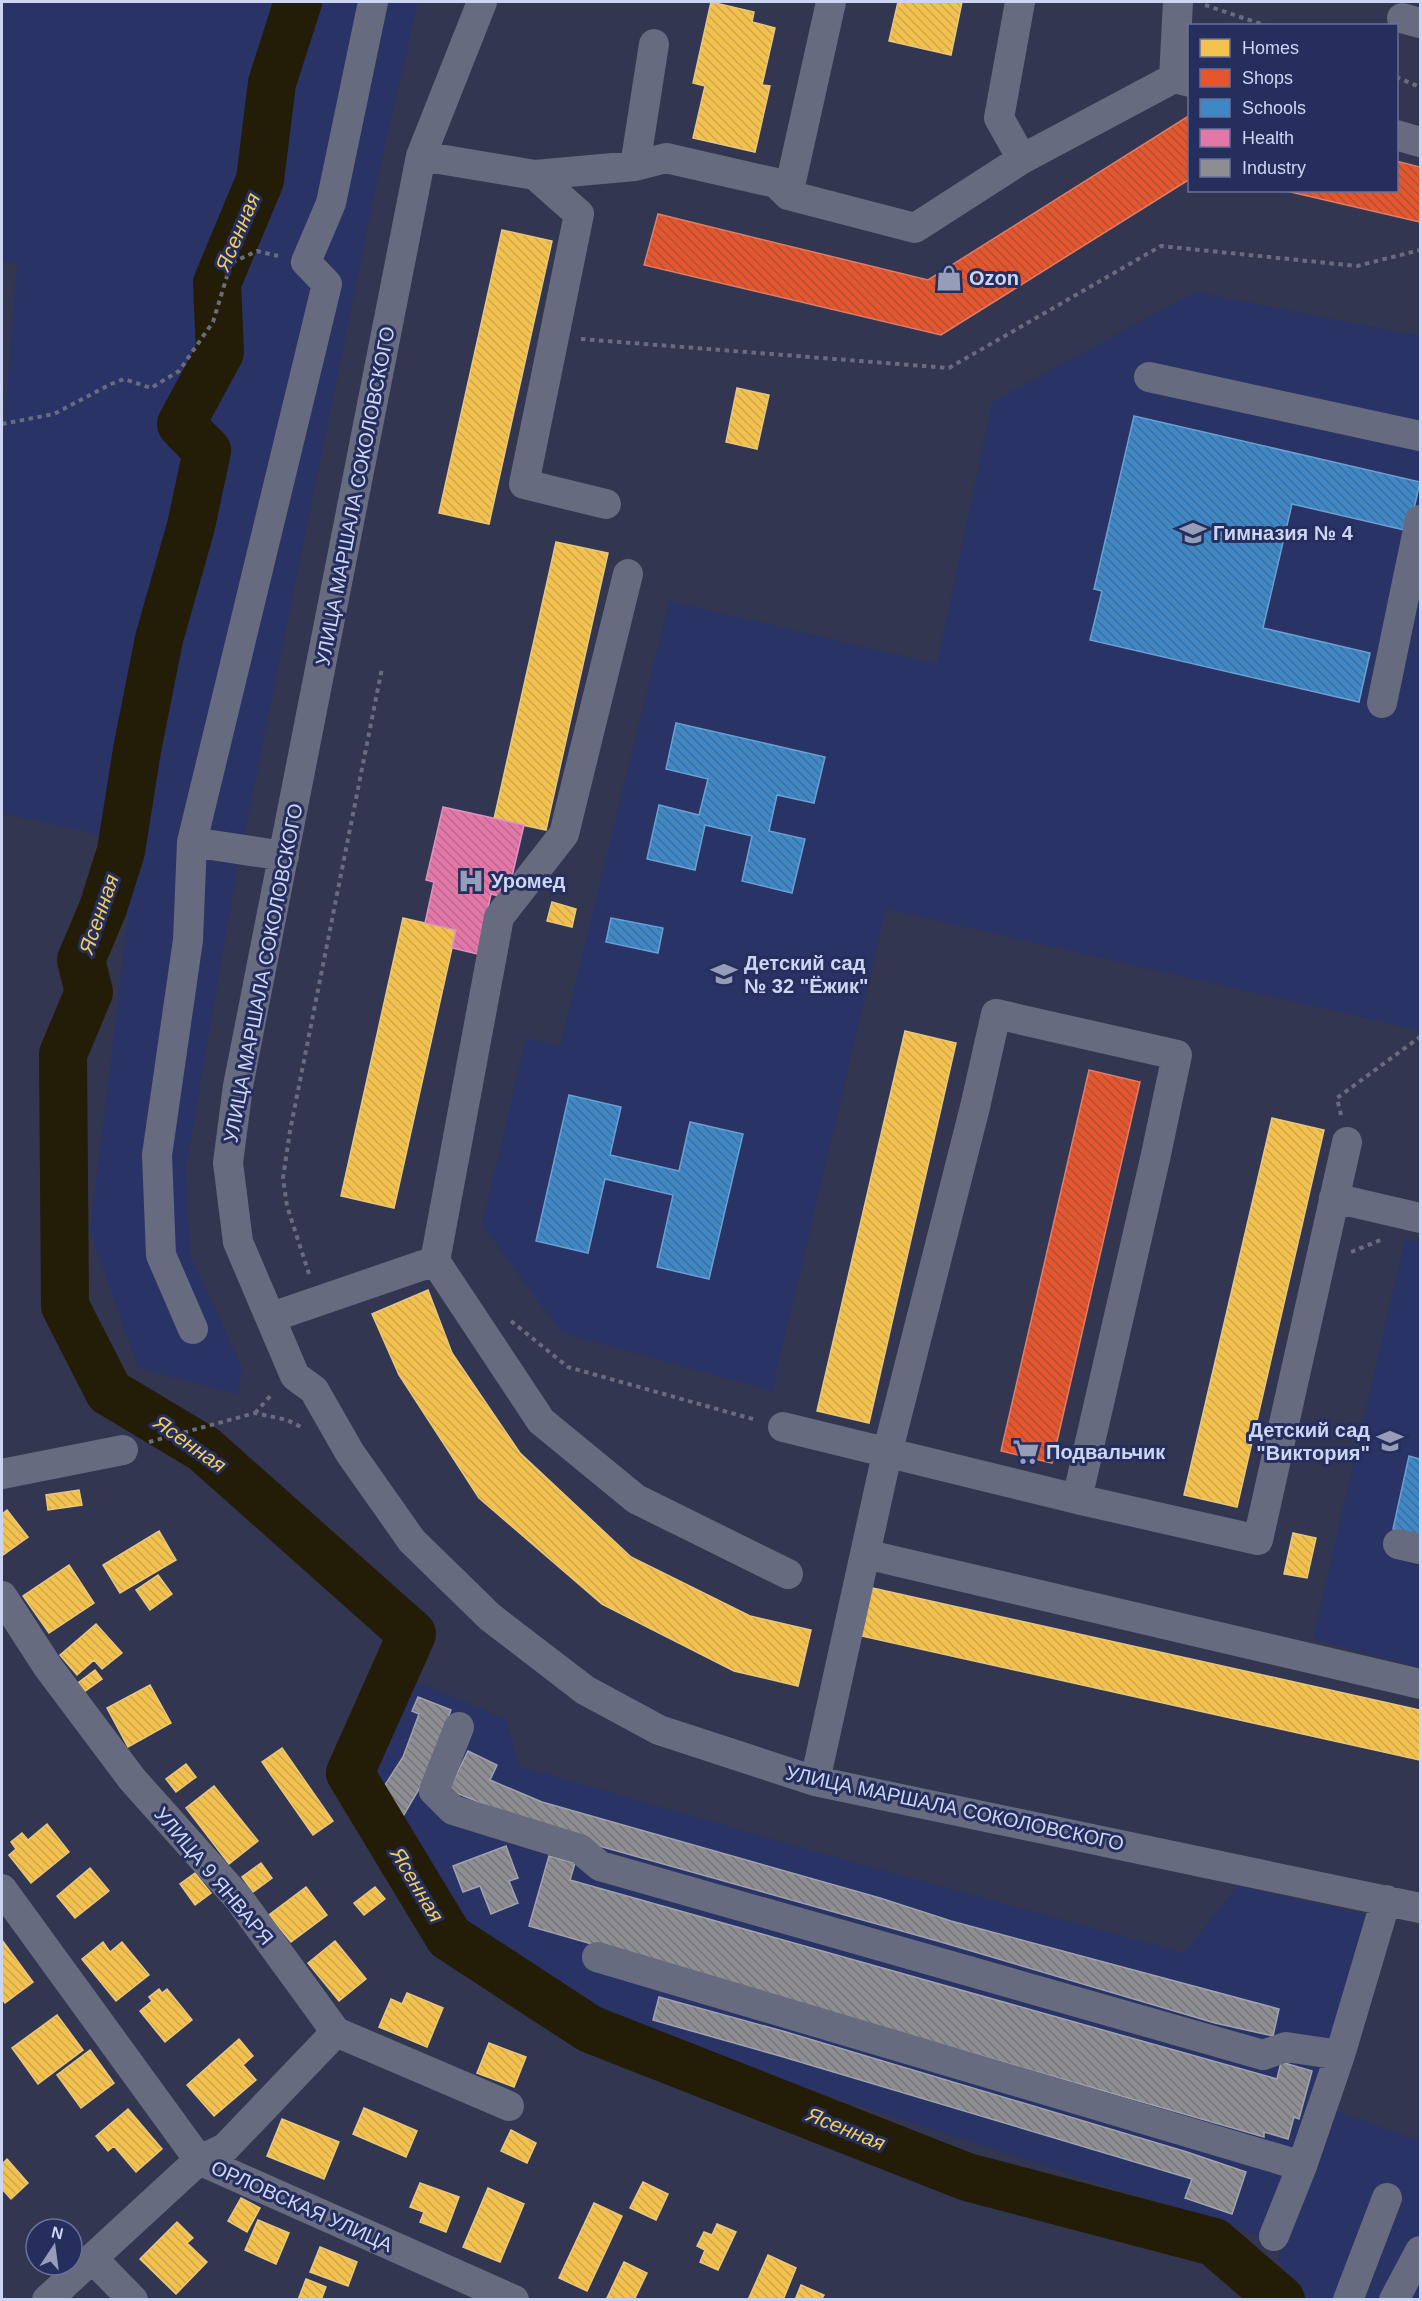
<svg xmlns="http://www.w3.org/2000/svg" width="1422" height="2301" font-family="Helvetica,sans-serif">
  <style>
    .built { fill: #2a3365 }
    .homes { fill: url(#homes-back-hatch); stroke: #e7c77f; stroke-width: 1.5 }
    .shops { fill: url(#shops-back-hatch); stroke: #dd7d69; stroke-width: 1.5 }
    .schools { fill: url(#schools-back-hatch); stroke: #699fd2; stroke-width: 1.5 }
    .health { fill: url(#health-back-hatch); stroke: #dc93be; stroke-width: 1.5 }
    .industry { fill: url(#industry-back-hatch); stroke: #a0a3af; stroke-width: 1.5 }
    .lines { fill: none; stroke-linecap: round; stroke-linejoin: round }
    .river { stroke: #231c07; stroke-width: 48 }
    .path { stroke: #686c7e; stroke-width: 4; stroke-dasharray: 4.5 4.5; stroke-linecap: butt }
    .minor { stroke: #676b7f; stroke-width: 30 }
    .labels { text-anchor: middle; stroke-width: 6; stroke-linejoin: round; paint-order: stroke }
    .poi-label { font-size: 20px; font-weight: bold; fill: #ccd5f2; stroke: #252e5d; text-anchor: start }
    .street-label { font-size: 20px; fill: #ccd5f2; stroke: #252e5d }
    .water-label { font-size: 21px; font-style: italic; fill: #f0ce57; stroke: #252e5d }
  </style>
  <defs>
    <pattern id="homes-back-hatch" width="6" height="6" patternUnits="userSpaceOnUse" patternTransform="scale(1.5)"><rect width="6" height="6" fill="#f2c14e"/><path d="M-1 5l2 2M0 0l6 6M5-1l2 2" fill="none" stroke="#cea74d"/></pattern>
    <pattern id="shops-back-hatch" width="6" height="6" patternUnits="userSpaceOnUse" patternTransform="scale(1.5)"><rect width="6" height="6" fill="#e4572e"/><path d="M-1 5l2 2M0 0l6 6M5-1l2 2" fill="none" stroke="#b25036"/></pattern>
    <pattern id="schools-back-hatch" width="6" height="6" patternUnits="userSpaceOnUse" patternTransform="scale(1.5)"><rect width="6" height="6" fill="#3f88c5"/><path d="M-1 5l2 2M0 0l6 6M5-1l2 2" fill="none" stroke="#3e6f9a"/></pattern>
    <pattern id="health-back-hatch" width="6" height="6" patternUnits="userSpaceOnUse" patternTransform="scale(1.5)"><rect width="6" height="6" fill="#e377a8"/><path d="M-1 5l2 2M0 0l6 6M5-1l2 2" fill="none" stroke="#ba6990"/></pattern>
    <pattern id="industry-back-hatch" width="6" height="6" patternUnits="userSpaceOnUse" patternTransform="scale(1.5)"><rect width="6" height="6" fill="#8d8d92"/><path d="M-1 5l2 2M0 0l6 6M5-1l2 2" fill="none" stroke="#75767c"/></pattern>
  </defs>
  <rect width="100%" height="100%" fill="#323650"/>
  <path class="built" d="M 2,2 L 418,2 L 378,176 L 237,871 L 186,1167 L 190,1256 L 242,1367 L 238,1394 L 138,1368 L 90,1231 L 137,843 L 2,813 L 2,511 L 3,510 L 2,456 L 17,264 L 2,261 Z
    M 1195,292 L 1420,336 L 1420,1021 L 1418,1030 L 886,909 L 772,1391 L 562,1333 L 482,1225 L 526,1038 L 560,1046 L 669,601 L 937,664 L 992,402 Z
    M 1405,1239 L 1420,1243 L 1420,1668 L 1313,1639 Z
    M 413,1680 L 507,1720 L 519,1766 L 820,1853 L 1184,1953 L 1238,1886 L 1368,1915 L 1302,2141 L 1260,2236 L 645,2036 L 465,1936 L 356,1805 Z
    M 1333,2110 L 1420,2141 L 1420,2299 L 1295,2299 L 1278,2258 Z"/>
  <path class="homes" d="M 711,2 L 754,12 L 752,22 L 775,28 L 762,85 L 770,86 L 755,152 L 693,138 L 705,86 L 693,83 Z
    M 898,2 L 962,2 L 951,55 L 889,41 Z
    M 502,230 L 552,241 L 489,524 L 439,513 Z
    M 737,388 L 769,395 L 757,449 L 726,442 Z
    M 556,542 L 608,553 L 546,830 L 494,819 Z
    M 552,902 L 576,909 L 572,927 L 547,921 Z
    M 403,918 L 456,930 L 394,1208 L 341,1196 Z
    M 905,1031 L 956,1043 L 869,1423 L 817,1411 Z
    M 1272,1118 L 1324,1130 L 1237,1507 L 1184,1495 Z
    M 428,1290 L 452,1353 L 520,1453 L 631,1557 L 750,1616 L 811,1630 L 798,1686 L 734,1671 L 602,1604 L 479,1498 L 399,1375 L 372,1314 Z
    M 79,1490 L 82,1505 L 48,1510 L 46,1495 Z
    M 7,1510 L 28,1537 L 3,1555 L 2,1514 Z
    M 159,1531 L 176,1560 L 120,1593 L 103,1565 Z
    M 1293,1533 L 1316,1538 L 1307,1578 L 1284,1574 Z
    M 69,1565 L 94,1603 L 49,1633 L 23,1596 Z
    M 158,1575 L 172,1594 L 150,1610 L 136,1590 Z
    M 868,1587 L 1420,1710 L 1420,1760 L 857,1635 Z
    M 96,1624 L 122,1653 L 102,1669 L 94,1660 L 77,1675 L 60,1655 Z
    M 95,1670 L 102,1679 L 84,1692 L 78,1683 Z
    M 150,1685 L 171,1723 L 128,1747 L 107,1708 Z
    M 282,1748 L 333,1821 L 313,1835 L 262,1762 Z
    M 186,1764 L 196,1777 L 176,1792 L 166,1779 Z
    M 214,1786 L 258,1841 L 229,1864 L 186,1808 Z
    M 47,1824 L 69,1852 L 31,1883 L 9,1855 L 16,1849 L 11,1842 L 22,1833 L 28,1840 Z
    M 261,1863 L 272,1878 L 253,1892 L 242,1877 Z
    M 90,1868 L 109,1891 L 75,1918 L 57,1896 Z
    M 195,1873 L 211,1893 L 195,1905 L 180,1884 Z
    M 306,1887 L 327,1915 L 291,1942 L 269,1915 Z
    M 375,1887 L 385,1899 L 364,1915 L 354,1903 Z
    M 2,1940 L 33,1982 L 5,2003 L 2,1999 Z
    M 335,1941 L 366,1979 L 339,2001 L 308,1963 Z
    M 103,1942 L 110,1952 L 122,1942 L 149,1975 L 116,2001 L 82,1959 Z
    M 159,1989 L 162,1993 L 167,1989 L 192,2020 L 165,2042 L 140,2011 L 152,2001 L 149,1997 Z
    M 407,1993 L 443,2008 L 427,2047 L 379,2027 L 391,1999 L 402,2004 Z
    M 57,2015 L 83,2050 L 38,2084 L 12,2048 Z
    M 239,2039 L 253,2056 L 243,2065 L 256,2080 L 214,2116 L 187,2085 Z
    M 489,2043 L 526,2057 L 514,2087 L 477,2073 Z
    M 90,2050 L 114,2083 L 81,2108 L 57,2075 Z
    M 364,2108 L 417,2131 L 406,2157 L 353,2134 Z
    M 128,2109 L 162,2149 L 136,2172 L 114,2146 L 108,2151 L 96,2136 Z
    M 282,2119 L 339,2142 L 324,2179 L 267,2156 Z
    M 511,2130 L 536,2143 L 527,2163 L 501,2151 Z
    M 7,2159 L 28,2183 L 11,2199 L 2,2189 L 2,2164 Z
    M 643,2182 L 668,2194 L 656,2220 L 630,2208 Z
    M 420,2183 L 459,2197 L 446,2232 L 420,2222 L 424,2212 L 410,2207 Z
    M 488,2188 L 524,2204 L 500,2262 L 463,2247 Z
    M 241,2198 L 260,2208 L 247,2232 L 228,2221 Z
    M 594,2203 L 622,2216 L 587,2291 L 559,2278 Z
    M 258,2220 L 289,2233 L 276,2264 L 245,2250 Z
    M 177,2222 L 193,2238 L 187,2243 L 207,2262 L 176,2294 L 140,2259 Z
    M 717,2224 L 736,2232 L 718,2270 L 700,2262 L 705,2250 L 697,2246 L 704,2232 L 712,2235 Z
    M 320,2247 L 357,2262 L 348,2286 L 310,2272 Z
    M 768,2255 L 796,2268 L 783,2300 L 748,2300 Z
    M 624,2262 L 647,2273 L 634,2300 L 610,2300 L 607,2298 Z
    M 306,2279 L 326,2287 L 321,2300 L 298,2300 Z
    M 801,2285 L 824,2295 L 821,2300 L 795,2300 Z"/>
  <path class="shops" d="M 1190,115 L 1190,179 L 941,335 L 644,265 L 658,214 L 928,280 Z
    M 1396,161 L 1420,167 L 1420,222 L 1282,190 L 1396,190 Z
    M 1089,1070 L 1140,1082 L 1052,1463 L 1001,1451 Z"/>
  <path class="schools" d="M 1134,416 L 1420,482 L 1409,531 L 1292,504 L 1263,628 L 1370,653 L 1359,702 L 1090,640 L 1102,591 L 1094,589 Z
    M 676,723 L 825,757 L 814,803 L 777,795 L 769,831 L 805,839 L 792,893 L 742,881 L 752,836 L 705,825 L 695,870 L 647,859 L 659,805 L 699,815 L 708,779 L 666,769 Z
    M 611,918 L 663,928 L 658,953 L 606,942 Z
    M 569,1095 L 621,1107 L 610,1155 L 679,1171 L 690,1122 L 743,1134 L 709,1279 L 657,1267 L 673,1195 L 605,1179 L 588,1253 L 536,1241 Z
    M 1409,1456 L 1420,1459 L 1420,1535 L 1393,1529 Z"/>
  <path class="health" d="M 443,807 L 524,825 L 507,898 L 491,894 L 478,954 L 452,948 L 456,930 L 425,923 L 434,882 L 426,880 Z"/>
  <path class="industry" d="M 418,1697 L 451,1710 L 429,1772 L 402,1818 L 374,1802 L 403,1757 L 419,1714 L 412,1711 Z
    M 468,1751 L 497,1765 L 490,1780 L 542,1802 L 880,1898 L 951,1921 L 1279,2009 L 1273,2036 L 1215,2023 L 941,1942 L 560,1835 L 449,1790 Z
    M 506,1846 L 518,1878 L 509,1881 L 518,1903 L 491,1914 L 480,1886 L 463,1892 L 453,1866 Z
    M 549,1856 L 575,1863 L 570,1880 L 1277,2079 L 1281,2062 L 1312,2071 L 1299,2119 L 1294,2117 L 1288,2139 L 1264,2132 L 1264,2137 L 529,1926 Z
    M 659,1997 L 786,2032 L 1187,2152 L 1246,2172 L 1232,2214 L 1185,2198 L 1192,2179 L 780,2056 L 653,2020 Z"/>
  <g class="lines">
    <path class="river" d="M 298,2 L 272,83 L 260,180 L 217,283 L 220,352 L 181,424 L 207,451 L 191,526 L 159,639 L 137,750 L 121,851 L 103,908 L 81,960 L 89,992 L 63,1054 L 65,1306 L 109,1392 L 204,1449 L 412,1634 L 350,1773 L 449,1937 L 590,2029 L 967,2177 L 1214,2242 L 1281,2300"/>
    <path class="path" d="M 1205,5 L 1267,26
      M 1396,77 L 1420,87
      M 581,339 L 949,368 L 1161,246 L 1357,266 L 1420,250
      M 2,424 L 54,414 L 111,384 L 124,379 L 151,388 L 179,371 L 213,322 L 231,263 L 257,251 L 278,256
      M 1341,1115 L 1337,1098 L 1420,1037
      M 1351,1252 L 1383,1239
      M 309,1274 L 287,1206 L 283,1178 L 290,1131 L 382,668
      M 511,1321 L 568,1367 L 756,1420
      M 255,1413 L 273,1393
      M 149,1442 L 255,1413 L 287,1420 L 303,1428"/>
    <path class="minor" d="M 482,2 L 421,156 L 238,1086 L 228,1163 L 238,1242 L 295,1376 L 314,1390 L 350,1453 L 412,1541 L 490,1617 L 585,1690 L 659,1730 L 815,1781 L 1420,1908
      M 1020,2 L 999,118 L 1022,159
      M 1402,18 L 1420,23
      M 1174,78 L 1178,2
      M 1396,135 L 1420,142
      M 421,156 L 535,175 L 579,214 L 524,484 L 606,504
      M 635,166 L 654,44
      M 535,175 L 635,166 L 666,158 L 776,183 L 788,195 L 915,228 L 1022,159 L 1174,78 L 1190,82
      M 788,195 L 831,2
      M 1149,377 L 1420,436
      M 628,574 L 564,834 L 499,917 L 435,1261 L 541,1421 L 636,1499 L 788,1574
      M 1382,703 L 1420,520
      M 192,842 L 188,940 L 157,1155 L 161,1255 L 193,1329
      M 284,856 L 192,842 L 327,284 L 306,262 L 331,203 L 373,2
      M 1334,1198 L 1420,1218
      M 272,1317 L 435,1261
      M 783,1427 L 1077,1499
      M 2,1474 L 123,1450
      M 1398,1544 L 1420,1549
      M 865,1554 L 1420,1684
      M 2,1596 L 48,1667 L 132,1779 L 239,1899 L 336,2032 L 509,2106
      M 459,1727 L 434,1791 L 453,1810 L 580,1849 L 600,1866 L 1263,2055 L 1286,2047 L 1340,2055
      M 815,1781 L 887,1454 L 975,1107 L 996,1014 L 1177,1055 L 1155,1159 L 1077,1499 L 1258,1540 L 1347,1142
      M 2,1889 L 199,2160 L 514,2300
      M 597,1957 L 1302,2166
      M 1274,2236 L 1302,2166 L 1340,2055 L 1386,1900
      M 92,2258 L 133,2300
      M 47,2300 L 199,2160 L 225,2148 L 336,2032
      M 1348,2300 L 1387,2198
      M 1394,2300 L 1420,2251"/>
  </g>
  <defs>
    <g id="shop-bare" transform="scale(2.07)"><path d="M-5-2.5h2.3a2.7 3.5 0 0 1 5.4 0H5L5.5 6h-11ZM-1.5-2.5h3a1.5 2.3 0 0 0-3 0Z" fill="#969db9" stroke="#252e5d" stroke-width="2.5" paint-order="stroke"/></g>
    <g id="school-bare" transform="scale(2.07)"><path d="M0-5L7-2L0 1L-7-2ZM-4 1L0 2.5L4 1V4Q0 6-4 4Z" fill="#969db9" stroke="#252e5d" stroke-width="2.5" paint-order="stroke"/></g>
    <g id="hospital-bare" transform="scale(2.07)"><path d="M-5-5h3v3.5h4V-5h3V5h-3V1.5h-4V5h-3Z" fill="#969db9" stroke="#252e5d" stroke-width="2.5" paint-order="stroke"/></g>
    <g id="supermarket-bare" transform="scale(2.07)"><path d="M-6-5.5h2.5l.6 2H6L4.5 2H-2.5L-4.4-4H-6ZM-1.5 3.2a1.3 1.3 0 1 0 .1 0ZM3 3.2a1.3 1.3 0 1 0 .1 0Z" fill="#969db9" stroke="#252e5d" stroke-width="2.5" paint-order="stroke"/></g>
  </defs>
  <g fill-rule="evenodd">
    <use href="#shop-bare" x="949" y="278"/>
    <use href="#school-bare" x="1193" y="533"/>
    <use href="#hospital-bare" x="471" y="881"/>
    <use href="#school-bare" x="724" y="974"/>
    <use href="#school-bare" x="1390" y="1441"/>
    <use href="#supermarket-bare" x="1026" y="1452"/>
  </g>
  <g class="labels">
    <g class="poi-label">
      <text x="969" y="285">Ozon</text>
      <text x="1213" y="540">Гимназия № 4</text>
      <text x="491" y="888">Уромед</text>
      <text x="744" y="970">Детский сад<tspan x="744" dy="23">№ 32 "Ёжик"</tspan></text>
      <text x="1370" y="1437" text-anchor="end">Детский сад<tspan x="1370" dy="23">"Виктория"</tspan></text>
      <text x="1046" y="1459">Подвальчик</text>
    </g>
    <g class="street-label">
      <text transform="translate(355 496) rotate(-79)" y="7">УЛИЦА МАРШАЛА СОКОЛОВСКОГО</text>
      <text transform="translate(263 973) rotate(-79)" y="7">УЛИЦА МАРШАЛА СОКОЛОВСКОГО</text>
      <text transform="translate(955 1808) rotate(12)" y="7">УЛИЦА МАРШАЛА СОКОЛОВСКОГО</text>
      <text transform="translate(214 1876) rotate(50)" y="7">УЛИЦА 9 ЯНВАРЯ</text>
      <text transform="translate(302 2206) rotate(24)" y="7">ОРЛОВСКАЯ УЛИЦА</text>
    </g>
    <g class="water-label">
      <text transform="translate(238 232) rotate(-67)" y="7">Ясенная</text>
      <text transform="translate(99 914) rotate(-71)" y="7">Ясенная</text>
      <text transform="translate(190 1444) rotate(35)" y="7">Ясенная</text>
      <text transform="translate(417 1885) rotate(59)" y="7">Ясенная</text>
      <text transform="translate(846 2129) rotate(22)" y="7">Ясенная</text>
    </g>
  </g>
  <rect width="1422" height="2301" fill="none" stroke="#ccd5f2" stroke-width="6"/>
  <rect x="1188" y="24" width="210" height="168" fill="#252e5d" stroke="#687199" stroke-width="1.5"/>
  <rect x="1200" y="39" width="30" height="18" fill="#f2c14e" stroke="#687199" stroke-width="1.5"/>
  <text x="1242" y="54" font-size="18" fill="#ccd5f2">Homes</text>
  <rect x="1200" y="69" width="30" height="18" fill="#e4572e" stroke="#687199" stroke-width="1.5"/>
  <text x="1242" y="84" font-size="18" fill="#ccd5f2">Shops</text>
  <rect x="1200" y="99" width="30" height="18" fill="#3f88c5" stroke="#687199" stroke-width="1.5"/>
  <text x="1242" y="114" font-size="18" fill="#ccd5f2">Schools</text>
  <rect x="1200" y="129" width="30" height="18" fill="#e377a8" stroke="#687199" stroke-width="1.5"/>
  <text x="1242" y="144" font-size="18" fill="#ccd5f2">Health</text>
  <rect x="1200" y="159" width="30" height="18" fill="#8d8d92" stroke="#687199" stroke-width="1.5"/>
  <text x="1242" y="174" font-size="18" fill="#ccd5f2">Industry</text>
  <g transform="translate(54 2247) rotate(13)"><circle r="28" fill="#252e5d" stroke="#687199" stroke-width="1.5"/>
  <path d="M0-4.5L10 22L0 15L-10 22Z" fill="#969db9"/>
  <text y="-9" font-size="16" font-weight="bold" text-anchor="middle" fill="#ccd5f2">N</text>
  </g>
</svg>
